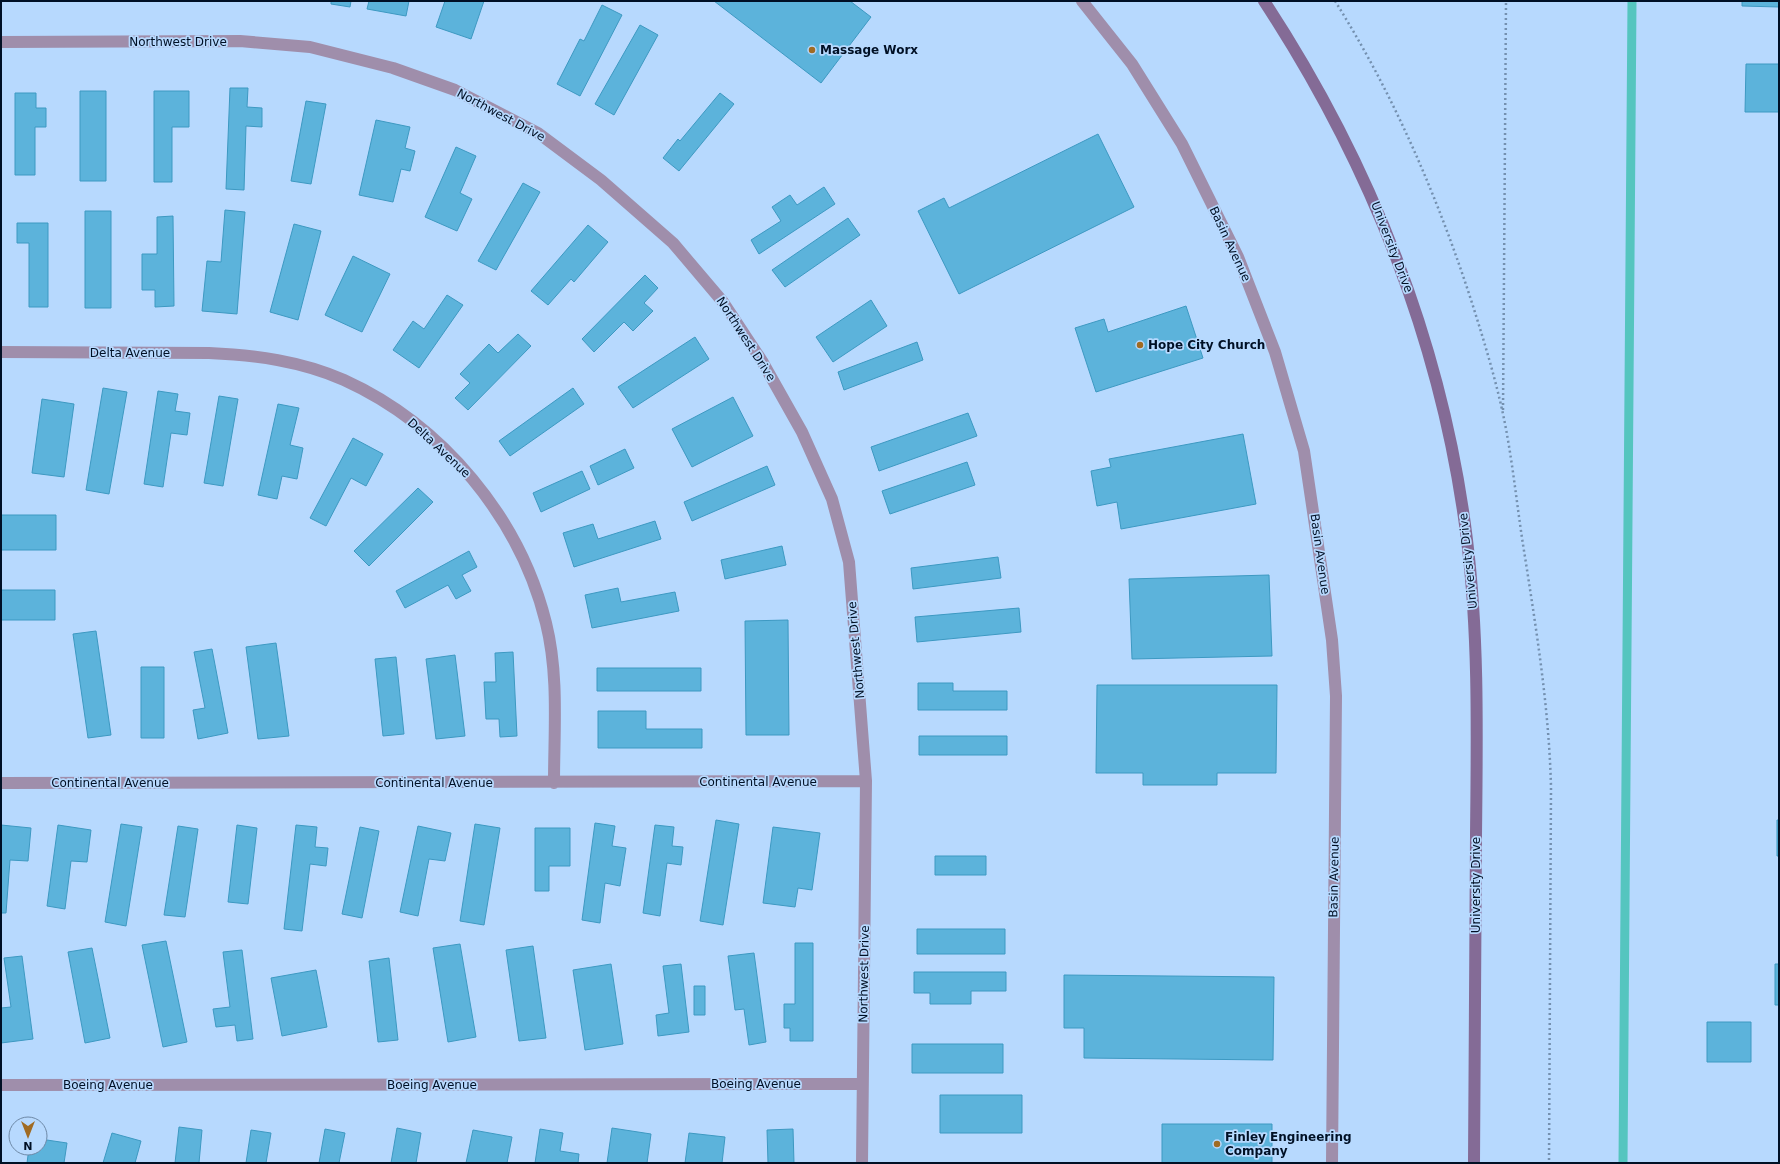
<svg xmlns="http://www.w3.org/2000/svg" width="1780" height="1164" font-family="'DejaVu Sans',sans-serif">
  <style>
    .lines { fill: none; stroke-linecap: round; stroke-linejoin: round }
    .stream { stroke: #55c5bf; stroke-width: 9 }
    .building { fill: #5cb3db; stroke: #3d99c2 }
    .path { stroke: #7490af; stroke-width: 2.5; stroke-dasharray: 2 3; stroke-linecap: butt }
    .minor { stroke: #9f8eab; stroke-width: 12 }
    .secondary { stroke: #846b96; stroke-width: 12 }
    .poi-dot { fill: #a06b23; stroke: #b7d9fe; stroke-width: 1.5 }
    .labels { text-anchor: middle; stroke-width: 3.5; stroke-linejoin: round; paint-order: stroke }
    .street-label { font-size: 12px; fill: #001025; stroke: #b7d9fe }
    .poi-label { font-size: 12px; font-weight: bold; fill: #001025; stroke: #b7d9fe; text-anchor: start }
  </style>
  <rect width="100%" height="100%" fill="#b7d9fe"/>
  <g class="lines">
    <path class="stream" d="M 1623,1163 L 1632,1"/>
  </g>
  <path class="building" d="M 331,1 L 351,1 L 350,7 L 331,4 Z
    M 369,1 L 409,1 L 406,16 L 367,9 Z
    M 445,1 L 484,1 L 471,39 L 436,27 Z
    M 714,1 L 850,1 L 871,17 L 821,83 Z
    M 1742,1 L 1779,1 L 1779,7 L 1742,6 Z
    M 602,5 L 622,15 L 580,96 L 557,84 L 580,39 L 584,41 Z
    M 640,25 L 658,35 L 614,115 L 595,104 Z
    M 1746,64 L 1779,64 L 1779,112 L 1745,112 Z
    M 230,88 L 248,88 L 247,107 L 262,108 L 262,127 L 246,126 L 244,190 L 226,189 Z
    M 80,91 L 106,91 L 106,181 L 80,181 Z
    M 154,91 L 189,91 L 189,127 L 172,127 L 172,182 L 154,182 Z
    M 15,93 L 36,93 L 36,108 L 46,108 L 46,127 L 35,127 L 35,175 L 15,175 Z
    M 720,93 L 734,104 L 679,171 L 663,158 L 678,139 L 680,141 Z
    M 306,101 L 326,104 L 311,184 L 291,181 Z
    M 376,120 L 410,127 L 405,148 L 415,151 L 410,171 L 401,169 L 393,202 L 359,195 Z
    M 1098,134 L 1134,207 L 959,294 L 918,211 L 944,198 L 949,208 Z
    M 456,147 L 476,156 L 460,193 L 472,199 L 457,231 L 425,217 Z
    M 523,183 L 540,192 L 496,270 L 478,261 Z
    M 824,187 L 835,204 L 759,254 L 751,240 L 781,221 L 772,207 L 790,195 L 797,205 Z
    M 225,210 L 245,212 L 237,314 L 202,311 L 207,261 L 221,262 Z
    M 85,211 L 111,211 L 111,308 L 85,308 Z
    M 173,216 L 174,306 L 155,307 L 155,290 L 142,290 L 142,254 L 157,254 L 157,217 Z
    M 848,218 L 860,235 L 785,287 L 772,270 Z
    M 17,223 L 48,223 L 48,307 L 29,307 L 29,243 L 17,243 Z
    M 294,224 L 321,231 L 298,320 L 270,312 Z
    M 588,225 L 608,242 L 574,282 L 571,279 L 548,305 L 531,291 Z
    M 353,256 L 390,274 L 362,332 L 325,315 Z
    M 645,275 L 658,288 L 644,303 L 653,311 L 633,331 L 624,322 L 594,352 L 582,339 Z
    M 447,295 L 463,305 L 419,368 L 393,350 L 413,321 L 424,329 Z
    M 871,300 L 887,326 L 833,362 L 816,337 Z
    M 1186,306 L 1203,358 L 1096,392 L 1075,328 L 1104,319 L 1108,332 Z
    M 518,334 L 531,346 L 468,410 L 455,398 L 470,383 L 460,374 L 489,344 L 498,353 Z
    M 695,337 L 709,359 L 633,408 L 618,387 Z
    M 917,342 L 923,360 L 844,390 L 838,372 Z
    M 103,388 L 127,392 L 109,494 L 86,490 Z
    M 573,388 L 584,404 L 510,456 L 499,441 Z
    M 158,391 L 178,394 L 175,411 L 190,413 L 187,435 L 171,433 L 163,487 L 144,484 Z
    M 219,396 L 238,399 L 223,486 L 204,483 Z
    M 733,397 L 753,436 L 692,467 L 672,429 Z
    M 42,399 L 74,404 L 64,477 L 32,473 Z
    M 278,404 L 299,408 L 290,445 L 303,448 L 297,479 L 282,476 L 277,499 L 258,495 Z
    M 968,413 L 977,436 L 879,471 L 871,447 Z
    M 1243,434 L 1256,504 L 1121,529 L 1117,502 L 1097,506 L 1091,471 L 1111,467 L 1109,459 Z
    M 353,438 L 383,454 L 366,486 L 351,478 L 326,526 L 310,518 Z
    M 625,449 L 634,468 L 598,485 L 590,466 Z
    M 967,462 L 975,485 L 890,514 L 882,491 Z
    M 767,466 L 775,485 L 692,521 L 684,502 Z
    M 582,471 L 590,489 L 541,512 L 533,493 Z
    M 418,488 L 433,502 L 369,566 L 354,551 Z
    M 1,515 L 56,515 L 56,550 L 1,550 Z
    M 655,521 L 661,539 L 574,567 L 563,533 L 593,524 L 598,539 Z
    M 782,546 L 786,565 L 725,579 L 721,560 Z
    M 469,551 L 477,567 L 462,575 L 471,591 L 456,599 L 448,585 L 405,608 L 396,591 Z
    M 998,557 L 1001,578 L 913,589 L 911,568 Z
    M 1269,575 L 1272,656 L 1132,659 L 1129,579 Z
    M 618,588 L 621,602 L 675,592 L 679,611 L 592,628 L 585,595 Z
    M 1,590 L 55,590 L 55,620 L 1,620 Z
    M 1019,608 L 1021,632 L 917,642 L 915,617 Z
    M 788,620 L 789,735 L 746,735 L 745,621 Z
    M 96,631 L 111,735 L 88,738 L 73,634 Z
    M 276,643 L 289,736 L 258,739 L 246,647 Z
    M 212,649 L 228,733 L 198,739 L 193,710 L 205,708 L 194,652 Z
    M 513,652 L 517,736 L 500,737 L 499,719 L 486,719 L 484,682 L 496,682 L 495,653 Z
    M 455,655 L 465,736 L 436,739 L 426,659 Z
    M 396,657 L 404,734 L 383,736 L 375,659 Z
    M 141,667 L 164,667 L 164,738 L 141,738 Z
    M 597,668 L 701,668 L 701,691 L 597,691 Z
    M 918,683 L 953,683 L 953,691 L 1007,691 L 1007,710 L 918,710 Z
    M 1097,685 L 1277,685 L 1276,773 L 1217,773 L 1217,785 L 1143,785 L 1143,773 L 1096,773 Z
    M 598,711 L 646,711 L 646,729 L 702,729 L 702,748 L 598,748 Z
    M 919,736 L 1007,736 L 1007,755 L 919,755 Z
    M 716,820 L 739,824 L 723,925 L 700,921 Z
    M 1777,820 L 1779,820 L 1779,856 L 1777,856 Z
    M 595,823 L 615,826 L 612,846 L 626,848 L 620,886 L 605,883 L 600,923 L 582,920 Z
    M 121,824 L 142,827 L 126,926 L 105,922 Z
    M 475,824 L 500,828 L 484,925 L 460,921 Z
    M 1,825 L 31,828 L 28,861 L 10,860 L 6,913 L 1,913 Z
    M 58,825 L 91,830 L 87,862 L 71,861 L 65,909 L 47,906 Z
    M 237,825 L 257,828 L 248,904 L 228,902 Z
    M 296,825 L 317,827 L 315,847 L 328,848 L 326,866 L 310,864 L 302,931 L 284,929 Z
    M 655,825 L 674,827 L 672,846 L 683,847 L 681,865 L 667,863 L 660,916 L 643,913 Z
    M 178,826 L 198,829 L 185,917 L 164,915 Z
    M 418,826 L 451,833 L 445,861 L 429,859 L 418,916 L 400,912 Z
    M 360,827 L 379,831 L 362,918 L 342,914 Z
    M 773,827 L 820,833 L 812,890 L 798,888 L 795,907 L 763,903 Z
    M 535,828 L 570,828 L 570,866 L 549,866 L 549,891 L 535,891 Z
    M 935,856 L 986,856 L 986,875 L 935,875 Z
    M 917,929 L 1005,929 L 1005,954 L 917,954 Z
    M 166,941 L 187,1042 L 163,1047 L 142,945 Z
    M 795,943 L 813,943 L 813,1041 L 790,1041 L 790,1028 L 784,1028 L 784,1004 L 795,1004 Z
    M 460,944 L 476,1037 L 448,1042 L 433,948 Z
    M 533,946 L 546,1038 L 519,1041 L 506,950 Z
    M 92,948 L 110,1038 L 85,1043 L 68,952 Z
    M 242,950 L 253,1039 L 237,1041 L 235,1025 L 216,1027 L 213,1009 L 230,1007 L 223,952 Z
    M 754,953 L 766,1042 L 749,1045 L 744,1009 L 735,1010 L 728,956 Z
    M 22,956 L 33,1039 L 1,1043 L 1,1008 L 11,1007 L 4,958 Z
    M 389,958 L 398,1040 L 378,1042 L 369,961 Z
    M 611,964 L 623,1044 L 585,1050 L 573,970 Z
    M 681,964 L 689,1032 L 658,1036 L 656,1015 L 669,1013 L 663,966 Z
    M 1775,964 L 1779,964 L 1779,1005 L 1775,1005 Z
    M 316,970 L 327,1027 L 282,1036 L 271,978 Z
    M 914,972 L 1006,972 L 1006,991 L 971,991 L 971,1004 L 930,1004 L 930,993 L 914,993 Z
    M 1064,975 L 1274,977 L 1273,1060 L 1084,1058 L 1084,1028 L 1064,1028 Z
    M 694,986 L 705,986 L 705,1015 L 694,1015 Z
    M 1707,1022 L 1751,1022 L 1751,1062 L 1707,1062 Z
    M 912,1044 L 1003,1044 L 1003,1073 L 912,1073 Z
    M 940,1095 L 1022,1095 L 1022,1133 L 940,1133 Z
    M 1162,1124 L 1272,1124 L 1272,1163 L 1162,1163 Z
    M 179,1127 L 202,1130 L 199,1163 L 175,1163 Z
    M 397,1128 L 421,1133 L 416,1163 L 391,1163 Z
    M 612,1128 L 651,1134 L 647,1163 L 607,1163 Z
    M 325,1129 L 345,1133 L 339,1163 L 319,1163 Z
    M 540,1129 L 563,1133 L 560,1151 L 579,1154 L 578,1163 L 535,1163 Z
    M 793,1129 L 794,1163 L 768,1163 L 767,1130 Z
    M 251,1130 L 271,1133 L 266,1163 L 246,1163 Z
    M 473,1130 L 512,1137 L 507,1163 L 466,1163 Z
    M 112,1133 L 141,1141 L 135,1163 L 103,1163 Z
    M 689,1133 L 725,1137 L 722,1163 L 685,1163 Z
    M 40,1139 L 67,1143 L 64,1163 L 27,1163 L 29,1148 L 40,1148 Z"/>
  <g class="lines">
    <path class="path" d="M 1335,1 C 1394,95 1439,200 1473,306 C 1484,341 1495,377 1503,414 C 1513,461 1517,509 1525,557 C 1537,634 1549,709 1551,787 L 1549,1163
      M 1503,410 L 1506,1"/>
    <path class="minor" d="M 1082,1 L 1132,64 L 1182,144 L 1238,257 L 1275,352 L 1304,451 L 1332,640 L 1336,696 L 1332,1163
      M 1,42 L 240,41 L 310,47 L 393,68 L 455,90 L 538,133 L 601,180 L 673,243 L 723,302 L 762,361 L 802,432 L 832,499 L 849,562 L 866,781 L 862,1163
      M 1,352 L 209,353 C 255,355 301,361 344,380 C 443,425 520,518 546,623 C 559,675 554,730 554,783
      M 1,783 L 866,781
      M 1,1085 L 862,1084"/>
    <path class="secondary" d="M 1264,1 C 1371,164 1443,346 1467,540 C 1479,638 1477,737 1476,836 C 1476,945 1475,1054 1474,1163"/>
  </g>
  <g class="poi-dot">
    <circle cx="812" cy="50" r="4"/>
    <circle cx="1140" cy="345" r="4"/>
    <circle cx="1217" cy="1144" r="4"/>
  </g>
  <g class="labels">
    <g class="street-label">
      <text x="178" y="46">Northwest Drive</text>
      <text transform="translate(501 115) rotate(28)" y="4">Northwest Drive</text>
      <text transform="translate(1230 244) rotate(65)" y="4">Basin Avenue</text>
      <text transform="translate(1392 247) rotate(69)" y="4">University Drive</text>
      <text transform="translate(746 339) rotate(57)" y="4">Northwest Drive</text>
      <text x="130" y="357">Delta Avenue</text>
      <text transform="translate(439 448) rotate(43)" y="4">Delta Avenue</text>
      <text transform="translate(1320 554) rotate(82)" y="4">Basin Avenue</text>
      <text transform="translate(1468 561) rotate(-96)" y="4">University Drive</text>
      <text transform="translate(856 650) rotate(-95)" y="4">Northwest Drive</text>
      <text x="758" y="786">Continental Avenue</text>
      <text x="110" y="787">Continental Avenue</text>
      <text x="434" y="787">Continental Avenue</text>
      <text transform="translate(1334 877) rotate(-89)" y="4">Basin Avenue</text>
      <text transform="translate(1476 885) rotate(-90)" y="4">University Drive</text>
      <text transform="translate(864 974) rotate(-89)" y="4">Northwest Drive</text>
      <text x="756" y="1088">Boeing Avenue</text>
      <text x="108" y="1089">Boeing Avenue</text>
      <text x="432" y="1089">Boeing Avenue</text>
    </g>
    <g class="poi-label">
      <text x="820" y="54">Massage Worx</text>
      <text x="1148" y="349">Hope City Church</text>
      <text x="1225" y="1141">Finley Engineering<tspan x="1225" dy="14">Company</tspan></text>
    </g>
  </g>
  <rect width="1780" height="1164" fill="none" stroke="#001025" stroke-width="4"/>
  <g transform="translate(28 1136) rotate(180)"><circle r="19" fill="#b7d9fe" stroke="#6e89a7"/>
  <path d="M0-3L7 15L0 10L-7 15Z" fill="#a06b23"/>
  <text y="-6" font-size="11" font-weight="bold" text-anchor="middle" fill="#001025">N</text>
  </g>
</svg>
